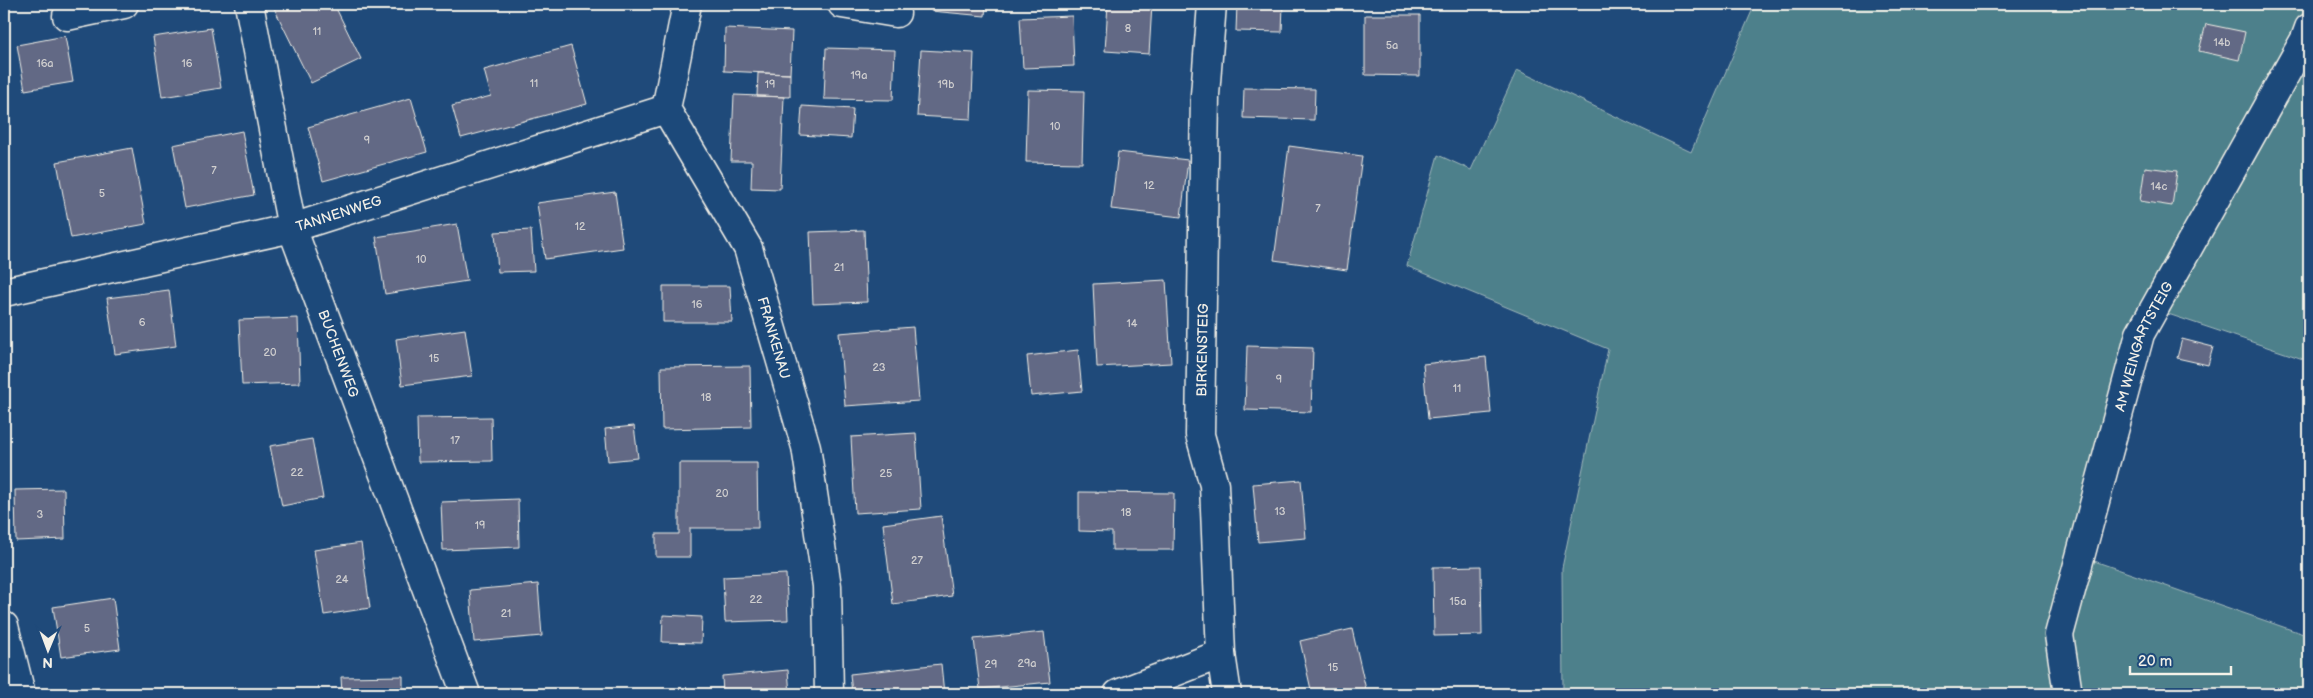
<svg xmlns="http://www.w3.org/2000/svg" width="2313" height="698" font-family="'Balsamiq Sans',sans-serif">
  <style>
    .green { fill: #4e808b; stroke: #a1b8ba }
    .building { fill: #626985; stroke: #f4f1e8 }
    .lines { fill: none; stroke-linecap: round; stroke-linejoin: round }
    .minor-casing { stroke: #f4f1e8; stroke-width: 31 }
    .minor { stroke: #1f4a7a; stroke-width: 28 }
    .labels { text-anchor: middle; stroke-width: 4; stroke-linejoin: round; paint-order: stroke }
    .number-label { font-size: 11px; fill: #d0cfcf }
    .street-label { font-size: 14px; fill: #f4f1e8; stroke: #1f4a7a }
  </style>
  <rect width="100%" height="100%" fill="#1f4a7a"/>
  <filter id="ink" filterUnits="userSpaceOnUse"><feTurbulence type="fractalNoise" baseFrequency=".02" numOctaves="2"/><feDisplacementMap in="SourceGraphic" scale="10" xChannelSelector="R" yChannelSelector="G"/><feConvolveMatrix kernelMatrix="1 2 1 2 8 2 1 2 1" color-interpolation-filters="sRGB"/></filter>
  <g filter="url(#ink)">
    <path class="green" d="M 1755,4 L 2309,4 L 2309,361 L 2153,309 L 2080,556 L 2309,636 L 2309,694 L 1563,694 L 1562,568 L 1608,349 L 1407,266 L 1438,155 L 1471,170 L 1517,70 L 1691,152 Z"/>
    <path class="building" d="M 272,4 L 334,4 L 361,59 L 311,83 Z
      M 932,4 L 986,4 L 985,16 L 931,11 Z
      M 1108,4 L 1152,4 L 1149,54 L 1105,51 Z
      M 1237,4 L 1283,4 L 1282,32 L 1236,31 Z
      M 1365,15 L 1420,15 L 1420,76 L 1365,75 Z
      M 1072,16 L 1074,66 L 1023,68 L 1020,18 Z
      M 2206,24 L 2245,32 L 2239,60 L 2199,51 Z
      M 211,28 L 221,88 L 162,97 L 153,37 Z
      M 725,28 L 792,31 L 790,74 L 724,71 Z
      M 65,36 L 73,82 L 25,90 L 17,45 Z
      M 571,46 L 587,104 L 461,138 L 452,106 L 491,96 L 484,70 Z
      M 826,48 L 895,50 L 893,100 L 824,99 Z
      M 921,50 L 974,53 L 971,119 L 917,116 Z
      M 758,73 L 790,74 L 790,97 L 757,96 Z
      M 1244,88 L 1315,89 L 1314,120 L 1243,118 Z
      M 1028,90 L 1084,91 L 1082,163 L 1026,162 Z
      M 734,95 L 784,97 L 780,189 L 751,188 L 752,161 L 731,161 Z
      M 411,98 L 427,152 L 323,181 L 308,127 Z
      M 802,106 L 853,109 L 851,138 L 800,135 Z
      M 242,131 L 254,195 L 185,208 L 173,145 Z
      M 1289,146 L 1362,156 L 1347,270 L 1274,260 Z
      M 132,148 L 146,224 L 71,238 L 57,162 Z
      M 1118,152 L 1188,160 L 1181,217 L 1111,209 Z
      M 2145,167 L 2177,171 L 2172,206 L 2140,201 Z
      M 615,192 L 623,248 L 545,259 L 537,203 Z
      M 457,224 L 467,281 L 385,294 L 376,237 Z
      M 531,230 L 534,271 L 498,272 L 495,232 Z
      M 864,230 L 867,302 L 813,304 L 810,232 Z
      M 1166,280 L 1171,363 L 1097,367 L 1093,284 Z
      M 663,286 L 730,286 L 732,322 L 663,322 Z
      M 169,290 L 176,346 L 115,354 L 107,298 Z
      M 298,318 L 300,383 L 242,385 L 239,320 Z
      M 913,327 L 919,401 L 845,406 L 839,333 Z
      M 465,329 L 472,376 L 402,385 L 396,339 Z
      M 2182,339 L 2213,347 L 2208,365 L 2177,358 Z
      M 1247,346 L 1313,348 L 1311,412 L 1245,410 Z
      M 1078,350 L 1082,391 L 1031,396 L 1027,356 Z
      M 1486,357 L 1491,413 L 1428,419 L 1423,364 Z
      M 750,366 L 751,427 L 662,429 L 661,367 Z
      M 491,417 L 492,461 L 418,462 L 417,418 Z
      M 634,426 L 638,458 L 608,461 L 605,429 Z
      M 916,433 L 921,509 L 855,513 L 851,437 Z
      M 312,439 L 323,498 L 282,506 L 270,446 Z
      M 679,463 L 757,463 L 758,528 L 690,528 L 690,557 L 656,557 L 656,534 L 679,534 Z
      M 1301,480 L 1306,538 L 1258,542 L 1253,484 Z
      M 64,489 L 65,539 L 16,541 L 15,490 Z
      M 1079,492 L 1174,493 L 1173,550 L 1112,550 L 1112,532 L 1079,531 Z
      M 518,499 L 519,547 L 443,550 L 441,502 Z
      M 941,516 L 952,596 L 893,604 L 883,524 Z
      M 361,543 L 370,608 L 324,615 L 314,550 Z
      M 1481,566 L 1482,635 L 1434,636 L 1433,567 Z
      M 786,574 L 788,620 L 725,622 L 723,577 Z
      M 538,584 L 542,636 L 474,642 L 470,590 Z
      M 113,598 L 120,649 L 61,657 L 53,607 Z
      M 663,615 L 702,617 L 701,643 L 662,642 Z
      M 1352,629 L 1367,694 L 1312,694 L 1300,641 Z
      M 1044,632 L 1050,682 L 980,689 L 974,639 Z
      M 941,664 L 944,694 L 852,694 L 850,674 Z
      M 788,670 L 790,694 L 723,694 L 722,676 Z
      M 403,676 L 403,694 L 342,694 L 341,677 Z"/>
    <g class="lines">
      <g class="minor-casing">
        <g id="minor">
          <path id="s1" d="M 249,4 L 292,228 L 466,694"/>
          <path id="s2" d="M 687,4 L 666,109 L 748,248 L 806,447 L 827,586 L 829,694"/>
          <path d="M 842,4 L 896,13"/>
          <path d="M 1212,4 L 1205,95 L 1200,435 L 1214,485 L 1221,654 L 1227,694"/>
          <path d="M 67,16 L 124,4"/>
          <path id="s3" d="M 4,292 L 292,228 L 666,109"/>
          <path d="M 4,626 L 21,694"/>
          <path d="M 1118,694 L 1221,654"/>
          <path id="s4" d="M 2068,694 L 2059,635 L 2140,334 L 2305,39 L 2309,28"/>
        </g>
      </g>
      <use href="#minor" class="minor"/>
    </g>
  </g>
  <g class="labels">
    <g class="number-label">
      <text x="1128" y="32">8</text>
      <text x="317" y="35">11</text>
      <text x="2222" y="46">14b</text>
      <text x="1392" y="49">5a</text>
      <text x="45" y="67">16a</text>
      <text x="187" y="67">16</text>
      <text x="859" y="79">19a</text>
      <text x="534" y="87">11</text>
      <text x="770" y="88">19</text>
      <text x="946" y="88">19b</text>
      <text x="1055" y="130">10</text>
      <text x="367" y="144">9</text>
      <text x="214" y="174">7</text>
      <text x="1149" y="189">12</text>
      <text x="2159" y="190">14c</text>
      <text x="102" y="197">5</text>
      <text x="1318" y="212">7</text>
      <text x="580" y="230">12</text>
      <text x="421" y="263">10</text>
      <text x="839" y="271">21</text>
      <text x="697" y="308">16</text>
      <text x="142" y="326">6</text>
      <text x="1132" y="327">14</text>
      <text x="270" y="356">20</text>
      <text x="434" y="362">15</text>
      <text x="879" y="371">23</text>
      <text x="1279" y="383">9</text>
      <text x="1457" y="392">11</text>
      <text x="706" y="401">18</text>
      <text x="455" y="444">17</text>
      <text x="297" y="476">22</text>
      <text x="886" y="477">25</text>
      <text x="722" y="497">20</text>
      <text x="1280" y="515">13</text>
      <text x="1126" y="516">18</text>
      <text x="40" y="518">3</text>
      <text x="480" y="529">19</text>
      <text x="917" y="564">27</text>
      <text x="342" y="583">24</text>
      <text x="756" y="603">22</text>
      <text x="1458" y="605">15a</text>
      <text x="506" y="617">21</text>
      <text x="87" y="632">5</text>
      <text x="1027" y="667">29a</text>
      <text x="991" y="668">29</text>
      <text x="1333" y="671">15</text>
    </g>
    <g class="street-label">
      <text dy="5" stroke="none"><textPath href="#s3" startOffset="344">TANNENWEG</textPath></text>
      <text dy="5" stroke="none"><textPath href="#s2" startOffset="362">FRANKENAU</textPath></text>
      <text dy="5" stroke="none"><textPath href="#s4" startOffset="361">AM WEINGARTSTEIG</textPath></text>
      <text transform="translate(1202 350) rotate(-89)" y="5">BIRKENSTEIG</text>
      <text dy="5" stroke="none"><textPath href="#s1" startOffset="362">BUCHENWEG</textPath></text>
    </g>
  </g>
  <rect width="2313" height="698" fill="none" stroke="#1f4a7a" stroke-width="20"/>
  <rect x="10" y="10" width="2293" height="678" fill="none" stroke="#f4f1e8" stroke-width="2" filter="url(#ink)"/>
  <g transform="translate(48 650) rotate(181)" stroke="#1f4a7a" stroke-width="4" paint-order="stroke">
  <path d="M0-4L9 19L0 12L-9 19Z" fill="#f4f1e8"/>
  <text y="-8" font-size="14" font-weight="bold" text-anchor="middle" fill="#f4f1e8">N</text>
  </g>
  <path d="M2130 666v8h101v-8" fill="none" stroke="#f4f1e8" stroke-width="2.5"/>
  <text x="2138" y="666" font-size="15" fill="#f4f1e8" stroke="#1f4a7a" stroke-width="4" paint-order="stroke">20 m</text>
</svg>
